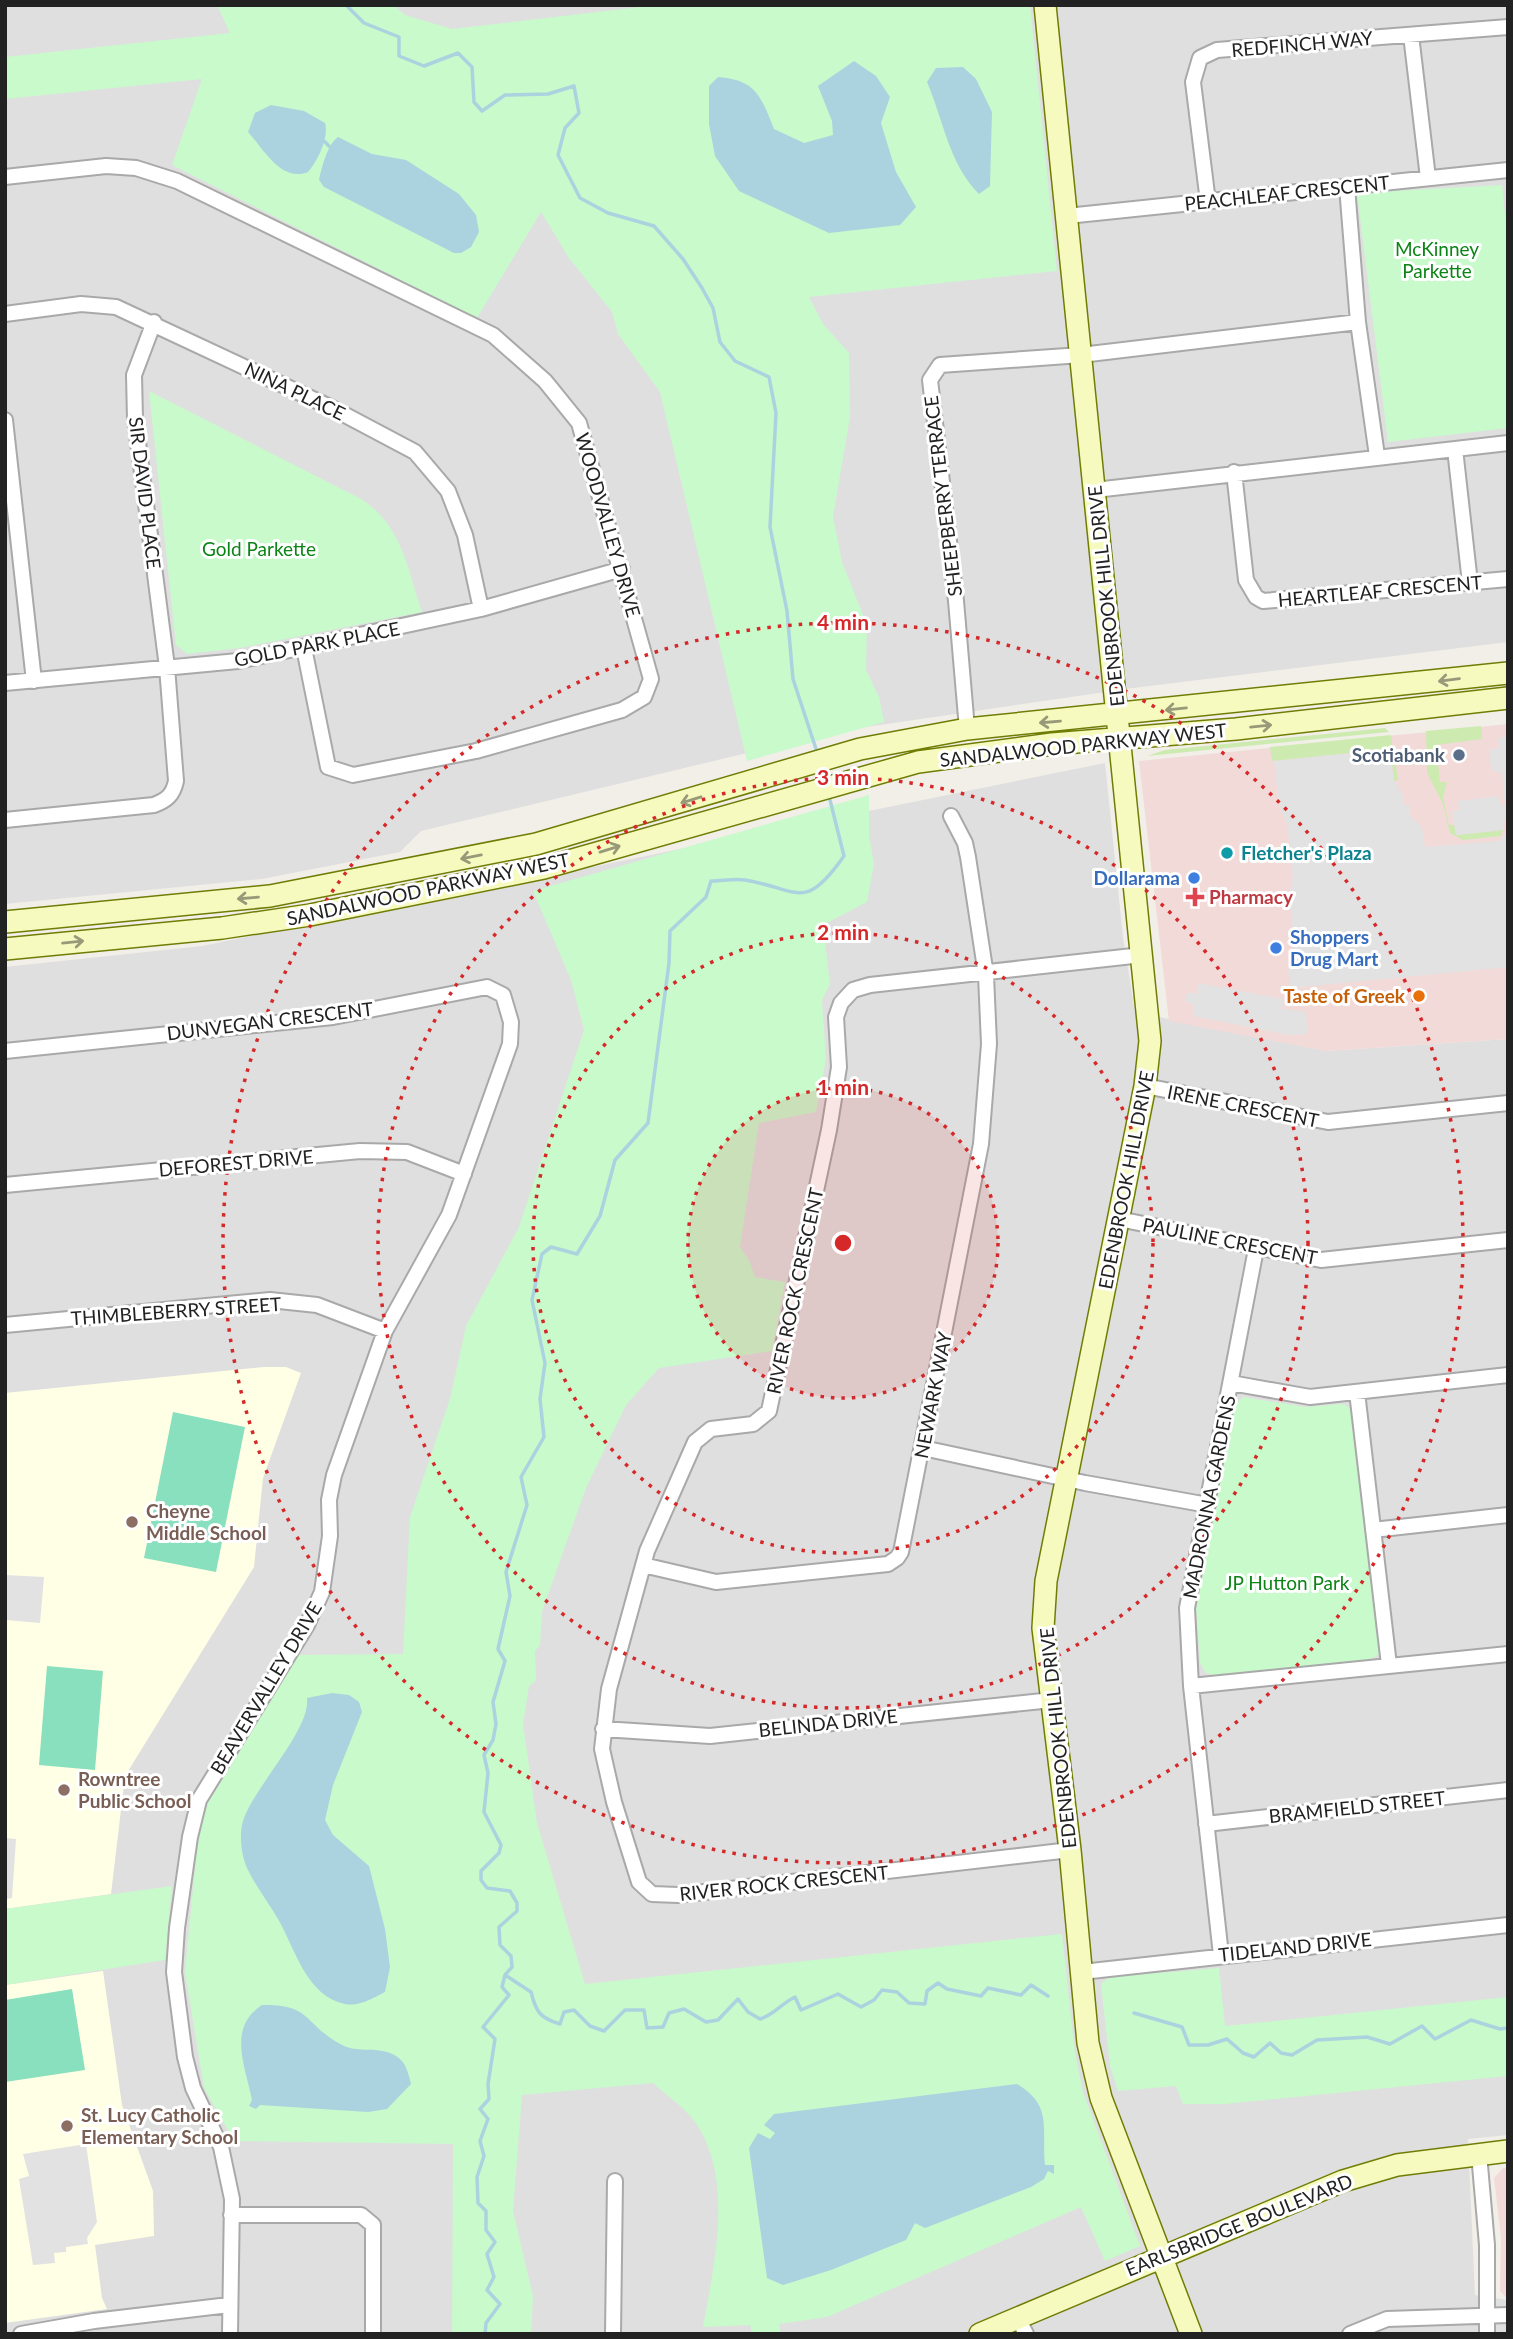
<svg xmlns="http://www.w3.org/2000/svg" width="1513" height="2339" font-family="Lato,sans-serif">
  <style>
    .residential { fill: #e0dfdf }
    .commercial { fill: #f2dad9 }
    .education { fill: #ffffe5 }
    .grass { fill: #cdebb0 }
    .park { fill: #c8facc }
    .pitch { fill: #88e0be }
    .parking { fill: #e2e2e2 }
    .water { fill: #aad3df }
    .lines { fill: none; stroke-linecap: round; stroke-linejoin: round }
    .stream { stroke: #aad3df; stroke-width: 3.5 }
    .street-casing { stroke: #a9a9a9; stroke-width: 18 }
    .secondary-casing { stroke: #707d05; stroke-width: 24 }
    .street { stroke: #fff; stroke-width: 14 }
    .secondary { stroke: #f7fabf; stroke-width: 21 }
    .oneway { stroke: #979978 }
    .ring { fill: none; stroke: #d62828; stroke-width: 3.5; stroke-dasharray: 3.5 7 }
    .service-dot { fill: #5c6f8a; stroke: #fff; stroke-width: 2.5 }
    .culture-dot { fill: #0f9aa8; stroke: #fff; stroke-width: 2.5 }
    .shop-dot { fill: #3f7fe0; stroke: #fff; stroke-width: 2.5 }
    .health-dot { fill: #e0444e; stroke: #fff; stroke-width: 2.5 }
    .food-dot { fill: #e8710a; stroke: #fff; stroke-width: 2.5 }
    .education-dot { fill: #8d6e63; stroke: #fff; stroke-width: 2.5 }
    .labels { text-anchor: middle; stroke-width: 6; stroke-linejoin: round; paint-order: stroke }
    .street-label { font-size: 19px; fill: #222; stroke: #fff }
    .park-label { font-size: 19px; fill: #0c8416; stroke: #fff }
    .service-label { font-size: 19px; font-weight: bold; fill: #4e5e75; stroke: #fff; text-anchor: end }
    .culture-label { font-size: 19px; font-weight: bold; fill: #0d838f; stroke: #fff; text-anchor: start }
    .shop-label { font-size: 19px; font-weight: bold; fill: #366cbe; stroke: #fff; text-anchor: end }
    .health-label { font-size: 19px; font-weight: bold; fill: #be3a42; stroke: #fff; text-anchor: start }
    .food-label { font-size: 19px; font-weight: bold; fill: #c56008; stroke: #fff; text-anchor: end }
    .education-label { font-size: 19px; font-weight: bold; fill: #785e54; stroke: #fff; text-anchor: start }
    .centre { fill: #d62828; stroke: #fff; stroke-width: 3.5 }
    .ring-label { font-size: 21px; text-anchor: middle; font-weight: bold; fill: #d62828; stroke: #fff; stroke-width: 6; stroke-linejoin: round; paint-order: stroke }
  </style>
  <rect width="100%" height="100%" fill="#f2efe9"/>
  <path class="residential" d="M 5,5 L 1508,5 L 1508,642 L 1133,688 L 839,731 L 421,831 L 400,852 L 262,879 L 5,904 Z
    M 1105,763 L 1123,937 L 1135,1012 L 1326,1051 L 1508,1039 L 1508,2135 L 1468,2139 L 1475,2295 L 1508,2300 L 1508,2334 L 5,2334 L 5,967 L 202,946 Z"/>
  <path class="commercial" d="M 1508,724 L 1508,1039 L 1326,1051 L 1169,1021 L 1139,761 Z
    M 1503,2168 L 1508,2168 L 1508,2299 L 1500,2291 L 1501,2238 L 1494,2178 Z"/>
  <path class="education" d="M 264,1367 L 286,1367 L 301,1373 L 263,1478 L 254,1567 L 125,1776 L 111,1894 L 5,1909 L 5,1393 Z
    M 103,1971 L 122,2105 L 153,2191 L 154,2236 L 95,2245 L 102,2298 L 107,2309 L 5,2323 L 5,1985 Z"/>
  <path class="grass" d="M 1481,726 L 1482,739 L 1436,745 L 1440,782 L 1447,782 L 1443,797 L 1449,825 L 1454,825 L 1456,835 L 1503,830 L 1501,836 L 1463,840 L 1450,833 L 1443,804 L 1427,773 L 1426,731 Z
    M 1385,728 L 1389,732 L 1147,756 L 1165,750 Z
    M 1391,735 L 1398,780 L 1394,781 L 1390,749 L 1272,761 L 1270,747 Z"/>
  <path class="park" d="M 217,5 L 393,5 L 405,15 L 452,29 L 657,5 L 1030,5 L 1057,271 L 809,297 L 823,324 L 849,353 L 850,417 L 833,517 L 842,562 L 867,625 L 866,670 L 879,697 L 884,722 L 747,761 L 660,392 L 618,334 L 612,312 L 569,258 L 541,212 L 477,318 L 172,165 L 202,79 L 5,99 L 5,57 L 230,33 Z
    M 1502,185 L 1508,244 L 1508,428 L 1388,442 L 1357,193 Z
    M 149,391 L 363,500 C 403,528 407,568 422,612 L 240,648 L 187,654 L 176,645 Z
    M 869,795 L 869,835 L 874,864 L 867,902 L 823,925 L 830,984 L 822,1000 L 826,1059 L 816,1112 L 759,1123 L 740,1247 L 749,1260 L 755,1277 L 785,1282 L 772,1351 L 659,1368 L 626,1405 L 586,1488 L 542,1611 L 540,1645 L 535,1651 L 536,1680 L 529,1686 L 523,1724 L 537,1823 L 585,1984 L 1062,1934 L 1075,2053 L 1083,2092 L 1140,2246 L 1105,2261 L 1081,2207 L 827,2317 L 779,2324 L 781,2334 L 752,2334 L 750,2325 L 703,2327 C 714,2266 733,2184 699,2128 C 690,2111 667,2096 653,2083 L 522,2095 L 513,2211 L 533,2296 L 531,2334 L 452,2334 L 453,2144 L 234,2141 L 204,2088 L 185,1972 L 197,1846 L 206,1806 L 299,1655 L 403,1654 L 410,1517 L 450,1399 L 466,1326 L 519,1227 L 584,1030 L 571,980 L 533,891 Z
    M 1243,1397 L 1305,1407 L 1343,1404 L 1353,1410 L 1351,1418 L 1381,1653 L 1368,1661 L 1219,1676 L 1206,1673 L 1200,1663 L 1196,1610 L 1235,1405 Z
    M 172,1886 L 165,1960 L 5,1985 L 5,1909 Z
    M 1219,1968 L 1225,2026 L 1508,1997 L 1508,2076 L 1225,2104 L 1183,2104 L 1176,2086 L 1118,2091 L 1110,2066 L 1101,1984 L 1109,1977 Z"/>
  <path class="pitch" d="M 173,1412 L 245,1427 L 216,1572 L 144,1558 Z
    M 47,1666 L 103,1671 L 95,1770 L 39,1765 Z
    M 72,1989 L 85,2070 L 5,2082 L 5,2000 Z"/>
  <path class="parking" d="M 1508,737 L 1508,830 L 1504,819 L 1503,830 L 1456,835 L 1452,812 L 1459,810 L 1458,801 L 1499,796 L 1501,806 L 1505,805 L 1502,773 L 1491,770 L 1489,750 L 1499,748 L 1498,738 Z
    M 1390,749 L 1394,781 L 1403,795 L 1404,805 L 1410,805 L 1410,816 L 1422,827 L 1425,847 L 1499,841 L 1508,831 L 1508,967 L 1290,988 L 1288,969 L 1294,954 L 1289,894 L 1293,879 L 1287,824 L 1279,805 L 1274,761 Z
    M 1199,983 L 1283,999 L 1282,1009 L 1306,1012 L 1308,1034 L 1289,1035 L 1193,1016 L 1194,1004 L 1185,1002 L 1187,993 L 1197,993 Z
    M 5,1575 L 44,1577 L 40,1623 L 6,1620 L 5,1629 Z
    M 5,1838 L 16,1839 L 12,1898 L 5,1899 Z
    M 86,2144 L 97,2222 L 87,2238 L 88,2244 L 66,2247 L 66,2252 L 54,2253 L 55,2263 L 33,2265 L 19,2179 L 29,2176 L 23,2154 Z"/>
  <path class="water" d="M 854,61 L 876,76 L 890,97 L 881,123 L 896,172 L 916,207 L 900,225 L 829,233 L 739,191 L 715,156 L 709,124 L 709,86 L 718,77 C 757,80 761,97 774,129 L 804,143 L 833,135 L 832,121 L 818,86 Z
    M 963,67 L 976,79 L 992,112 L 990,186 L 979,194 C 949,164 943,119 927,82 L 936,68 Z
    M 271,105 L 304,111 L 325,123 C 329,137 318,161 308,172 C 281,183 263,148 248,132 L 255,113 Z
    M 338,137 L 372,154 L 406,160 L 459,194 L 476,215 L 479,232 L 471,247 L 461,253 L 454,253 L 324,187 L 319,180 C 322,167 327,145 338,137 Z
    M 332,1693 L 349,1695 L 359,1702 L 362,1712 L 333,1785 L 325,1820 L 333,1835 L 369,1866 L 385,1929 L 390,1967 L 385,1992 C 373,1998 359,2007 345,2004 C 306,1996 295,1948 278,1919 C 268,1902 255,1885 247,1868 C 241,1854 239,1835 243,1821 C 253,1788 311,1730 307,1698 Z
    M 262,2005 C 312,2003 306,2027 342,2045 C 359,2054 379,2045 396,2056 C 406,2062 408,2072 411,2084 L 387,2109 L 368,2112 L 260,2105 L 256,2109 L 249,2106 L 252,2100 C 245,2065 227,2028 262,2005 Z
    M 1017,2084 C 1054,2106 1041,2130 1045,2165 L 1054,2165 L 1054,2174 L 1048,2171 L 1044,2179 L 1031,2187 L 925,2228 L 915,2223 L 906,2240 L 831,2270 L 783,2285 L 767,2278 L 749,2148 L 758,2133 L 770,2139 L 775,2133 L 764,2125 L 774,2114 Z"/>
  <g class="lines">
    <path class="stream" d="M 346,5 L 364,23 L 399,37 L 399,56 L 424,66 L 458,53 L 472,67 L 474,102 L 482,111 L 505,95 L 548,94 L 574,86 L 579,113 L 565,128 L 558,155 L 580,198 L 608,213 L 654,226 L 683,259 L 702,288 L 713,308 L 720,342 L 735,361 L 769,377 L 776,413 L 770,527 L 787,611 L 793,679 L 818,755
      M 324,141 L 330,147
      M 505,1975 L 531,1992 C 536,2012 540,2018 560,2024 L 564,2012 L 574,2010 L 590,2026 L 604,2031 L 625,2010 L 644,2010 L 647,2028 L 663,2027 L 669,2013 L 684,2009 L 706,2022 L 718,2020 L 738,1999 L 748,2012 L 760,2019 C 774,2015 782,2003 795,1997 L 801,2010 L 838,1994 L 861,2007 L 874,2000 L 882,1990 L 897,1992 L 909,2003 L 925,2004 L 927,1991 L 938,1983 L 947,1989 L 981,1996 L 988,1988 L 1021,1995 L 1031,1985 L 1048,1996
      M 1134,2013 L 1182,2027 L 1189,2045 L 1208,2045 L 1227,2039 L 1243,2053 L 1254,2057 L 1270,2043 L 1281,2053 L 1292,2055 L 1317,2040 L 1367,2037 L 1390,2044 L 1422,2026 L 1435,2039 L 1471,2020 L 1500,2029 L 1508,2028
      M 485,2334 L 486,2323 L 500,2304 L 487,2290 L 494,2277 L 487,2254 L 495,2242 L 486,2230 L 486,2211 L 478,2203 L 477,2177 L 484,2156 L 480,2141 L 488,2119 L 480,2109 L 489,2099 L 488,2084 L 495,2039 L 483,2027 L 509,1995 L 502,1987 L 505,1975 L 512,1967 L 511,1956 L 500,1945 L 499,1927 L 517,1911 L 517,1903 L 510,1891 L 487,1888 L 481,1880 L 481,1871 L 499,1853 L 501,1845 L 484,1812 L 488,1773 L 484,1755 L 493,1740 L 496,1724 L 493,1702 L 505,1661 L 498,1649 L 510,1596 L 506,1572 L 527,1505 L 521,1477 L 544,1437 L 540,1399 L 545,1363 L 532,1300 L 542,1254 L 551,1247 L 577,1254 L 600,1216 L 615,1160 L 648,1123 L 669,963 L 670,931 L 706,897 L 711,881 C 722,881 734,878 745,880 C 799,889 804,913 844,856 L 829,796"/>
    <g class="street-casing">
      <path id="street" d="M 1411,35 L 1428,178
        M 5,177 L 106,166 L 136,168 L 177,181 L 493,335 L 545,381 L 579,423 L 651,679 L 644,697 L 622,710 L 476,751 L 353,775 L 328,767 L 304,648
        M 1347,187 L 1358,322 L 1377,456
        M 1208,202 L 1193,82 L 1200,58 L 1217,50 L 1508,27
        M 1067,216 L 1508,170
        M 5,314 L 81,304 L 116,307 L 332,408 L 415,452 L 448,491 L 465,535 L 481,609
        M 5,420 L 34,681
        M 1455,449 L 1470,583
        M 1234,472 L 1246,580 L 1256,597 L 1263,601 L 1508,579
        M 1095,490 L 1508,443
        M 5,683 L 238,661 L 481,609 L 622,569
        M 967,729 L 956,601 L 930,380 L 940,365 L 1081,355 L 1358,322
        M 5,820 L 154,805 C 167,800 173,795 176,781 L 167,667 L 135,419 L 134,375 L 154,322
        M 5,1051 L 333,1017 L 487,987 L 503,995 L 511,1022 L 510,1044 L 449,1215 L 385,1331 L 334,1475 L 329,1500 L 330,1536 L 322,1592 L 307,1625 L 199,1800 L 190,1837 L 177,1928 L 174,1972 L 185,2057 L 193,2088 L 221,2147 L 232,2199 L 230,2334
        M 1145,1086 L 1328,1122 L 1508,1103
        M 5,1185 L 360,1151 L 407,1152 L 464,1174
        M 1119,1219 L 1321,1260 L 1508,1240
        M 5,1325 L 270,1300 L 317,1305 L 385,1331
        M 1231,1383 L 1310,1397 L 1508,1375
        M 1357,1392 L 1389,1665
        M 923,1448 L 1085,1483 L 1208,1505
        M 1373,1530 L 1508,1515
        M 643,1565 L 716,1582 L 888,1564 L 897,1558 L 901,1552 L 981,1144 L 989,1044 L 986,975 L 968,857 L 965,843 L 951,816
        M 1191,1686 L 1508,1654
        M 603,1729 L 710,1736 L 1052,1700
        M 1206,1824 L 1508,1790
        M 1070,1850 L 678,1895 L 652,1894 L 639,1882 L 614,1802 L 602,1749 L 609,1689 L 647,1551 L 695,1442 L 711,1429 L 753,1424 L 769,1411 L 829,1130 L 839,1067 L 836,1017 L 841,1003 L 853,990 L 870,985 L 1142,955
        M 1221,1955 L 1191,1686 L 1187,1608 L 1256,1249
        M 1082,1972 L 1508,1925
        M 1479,2154 L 1487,2245 L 1487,2334
        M 231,2215 L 361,2215 L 373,2225 L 373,2334
        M 1018,2318 L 1026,2334
        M 21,2334 L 94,2321 L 229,2305
        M 613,2334 L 615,2181
        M 1350,2334 L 1387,2319 L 1508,2315"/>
    </g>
    <g class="secondary-casing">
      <path id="secondary" d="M 1045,5 L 1150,1041 L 1145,1086 L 1046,1581 L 1043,1628 L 1070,1850 L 1088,2043 L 1101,2098 L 1191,2334
        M 5,922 L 270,896 L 536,844 L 860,749 L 967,729 L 1508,673
        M 5,949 L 222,928 L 310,915 L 544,868 L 918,762 L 1052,744 L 1236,729 L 1508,698
        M 980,2334 L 1343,2181 L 1397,2165 L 1508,2151"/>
    </g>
    <use href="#street" class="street"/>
    <use href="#secondary" class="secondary"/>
  </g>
  <defs><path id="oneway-shaft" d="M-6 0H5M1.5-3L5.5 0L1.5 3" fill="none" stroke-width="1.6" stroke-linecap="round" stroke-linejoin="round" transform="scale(1.75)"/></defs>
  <g class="oneway">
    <use href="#oneway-shaft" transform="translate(1449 680) rotate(173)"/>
    <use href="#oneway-shaft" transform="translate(1176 709) rotate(174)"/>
    <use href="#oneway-shaft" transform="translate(1050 722) rotate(175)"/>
    <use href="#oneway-shaft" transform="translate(1261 726) rotate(-6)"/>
    <use href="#oneway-shaft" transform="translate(691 800) rotate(163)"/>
    <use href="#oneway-shaft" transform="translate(610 849) rotate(-17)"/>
    <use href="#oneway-shaft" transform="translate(471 857) rotate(169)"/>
    <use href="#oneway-shaft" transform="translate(248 898) rotate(175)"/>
    <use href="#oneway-shaft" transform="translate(73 942) rotate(-6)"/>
  </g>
  <circle cx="843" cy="1243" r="155" fill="#d62828" fill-opacity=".12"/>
  <g class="ring">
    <circle cx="843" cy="1243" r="155"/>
    <circle cx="843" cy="1243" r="310"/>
    <circle cx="843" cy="1243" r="465"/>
    <circle cx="843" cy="1243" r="620"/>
  </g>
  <circle class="service-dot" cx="1459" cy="755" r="7"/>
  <circle class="culture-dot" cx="1227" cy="853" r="7"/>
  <g class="shop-dot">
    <circle cx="1194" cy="878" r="7"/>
    <circle cx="1276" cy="948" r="7"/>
  </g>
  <path class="health-dot" d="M1191.5 886.5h7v7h7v7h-7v7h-7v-7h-7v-7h7z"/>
  <circle class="food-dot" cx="1419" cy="996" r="7"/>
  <g class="education-dot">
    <circle cx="132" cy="1522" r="7"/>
    <circle cx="64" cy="1790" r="7"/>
    <circle cx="67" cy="2126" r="7"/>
  </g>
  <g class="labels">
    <g class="street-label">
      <text transform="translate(1302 44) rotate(-5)" y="7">REDFINCH WAY</text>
      <text transform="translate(1287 193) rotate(-6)" y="7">PEACHLEAF CRESCENT</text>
      <text transform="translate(295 391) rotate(26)" y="7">NINA PLACE</text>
      <text transform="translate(145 493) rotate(83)" y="7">SIR DAVID PLACE</text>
      <text transform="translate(943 496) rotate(-97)" y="7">SHEEPBERRY TERRACE</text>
      <text transform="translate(608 525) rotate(74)" y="7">WOODVALLEY DRIVE</text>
      <text transform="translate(1380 591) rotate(-5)" y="7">HEARTLEAF CRESCENT</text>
      <text transform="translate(1106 596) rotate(-96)" y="7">EDENBROOK HILL DRIVE</text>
      <text transform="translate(317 644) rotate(-11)" y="7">GOLD PARK PLACE</text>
      <text transform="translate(1083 745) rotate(-6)" y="7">SANDALWOOD PARKWAY WEST</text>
      <text transform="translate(428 889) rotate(-12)" y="7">SANDALWOOD PARKWAY WEST</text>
      <text transform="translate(270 1021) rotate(-7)" y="7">DUNVEGAN CRESCENT</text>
      <text transform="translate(1243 1106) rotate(11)" y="7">IRENE CRESCENT</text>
      <text transform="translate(236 1163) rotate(-5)" y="7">DEFOREST DRIVE</text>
      <text transform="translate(1126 1180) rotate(-79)" y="7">EDENBROOK HILL DRIVE</text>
      <text transform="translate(1230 1241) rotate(11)" y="7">PAULINE CRESCENT</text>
      <text transform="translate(795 1291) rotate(-78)" y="7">RIVER ROCK CRESCENT</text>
      <text transform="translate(176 1311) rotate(-4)" y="7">THIMBLEBERRY STREET</text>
      <text transform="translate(933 1395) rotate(-79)" y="7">NEWARK WAY</text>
      <text transform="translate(1209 1497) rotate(-79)" y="7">MADRONNA GARDENS</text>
      <text transform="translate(266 1688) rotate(-59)" y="7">BEAVERVALLEY DRIVE</text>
      <text transform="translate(828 1723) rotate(-6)" y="7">BELINDA DRIVE</text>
      <text transform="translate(1058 1738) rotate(-96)" y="7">EDENBROOK HILL DRIVE</text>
      <text transform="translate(1357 1807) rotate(-6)" y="7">BRAMFIELD STREET</text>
      <text transform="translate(784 1883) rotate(-6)" y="7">RIVER ROCK CRESCENT</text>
      <text transform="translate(1295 1947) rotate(-6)" y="7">TIDELAND DRIVE</text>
      <text transform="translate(1239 2225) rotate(-22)" y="7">EARLSBRIDGE BOULEVARD</text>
    </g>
    <g class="park-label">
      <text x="1437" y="256">McKinney<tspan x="1437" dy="22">Parkette</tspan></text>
      <text x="259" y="556">Gold Parkette</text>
      <text x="1287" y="1590">JP Hutton Park</text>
    </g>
    <g class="service-label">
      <text x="1445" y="762">Scotiabank</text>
    </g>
    <g class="culture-label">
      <text x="1241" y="860">Fletcher's Plaza</text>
    </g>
    <g class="shop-label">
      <text x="1180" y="885">Dollarama</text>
      <text x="1290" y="944" text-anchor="start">Shoppers<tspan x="1290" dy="22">Drug Mart</tspan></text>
    </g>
    <g class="health-label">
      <text x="1209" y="904">Pharmacy</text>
    </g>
    <g class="food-label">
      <text x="1405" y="1003">Taste of Greek</text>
    </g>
    <g class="education-label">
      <text x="146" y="1518">Cheyne<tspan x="146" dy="22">Middle School</tspan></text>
      <text x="78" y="1786">Rowntree<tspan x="78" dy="22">Public School</tspan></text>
      <text x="81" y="2122">St. Lucy Catholic<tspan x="81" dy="22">Elementary School</tspan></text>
    </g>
  </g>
  <circle cx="843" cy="1243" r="10" class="centre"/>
  <g class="ring-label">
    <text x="843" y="630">4 min</text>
    <text x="843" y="785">3 min</text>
    <text x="843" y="940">2 min</text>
    <text x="843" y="1095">1 min</text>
  </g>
  <rect width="1513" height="2339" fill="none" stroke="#222222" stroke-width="14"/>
</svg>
